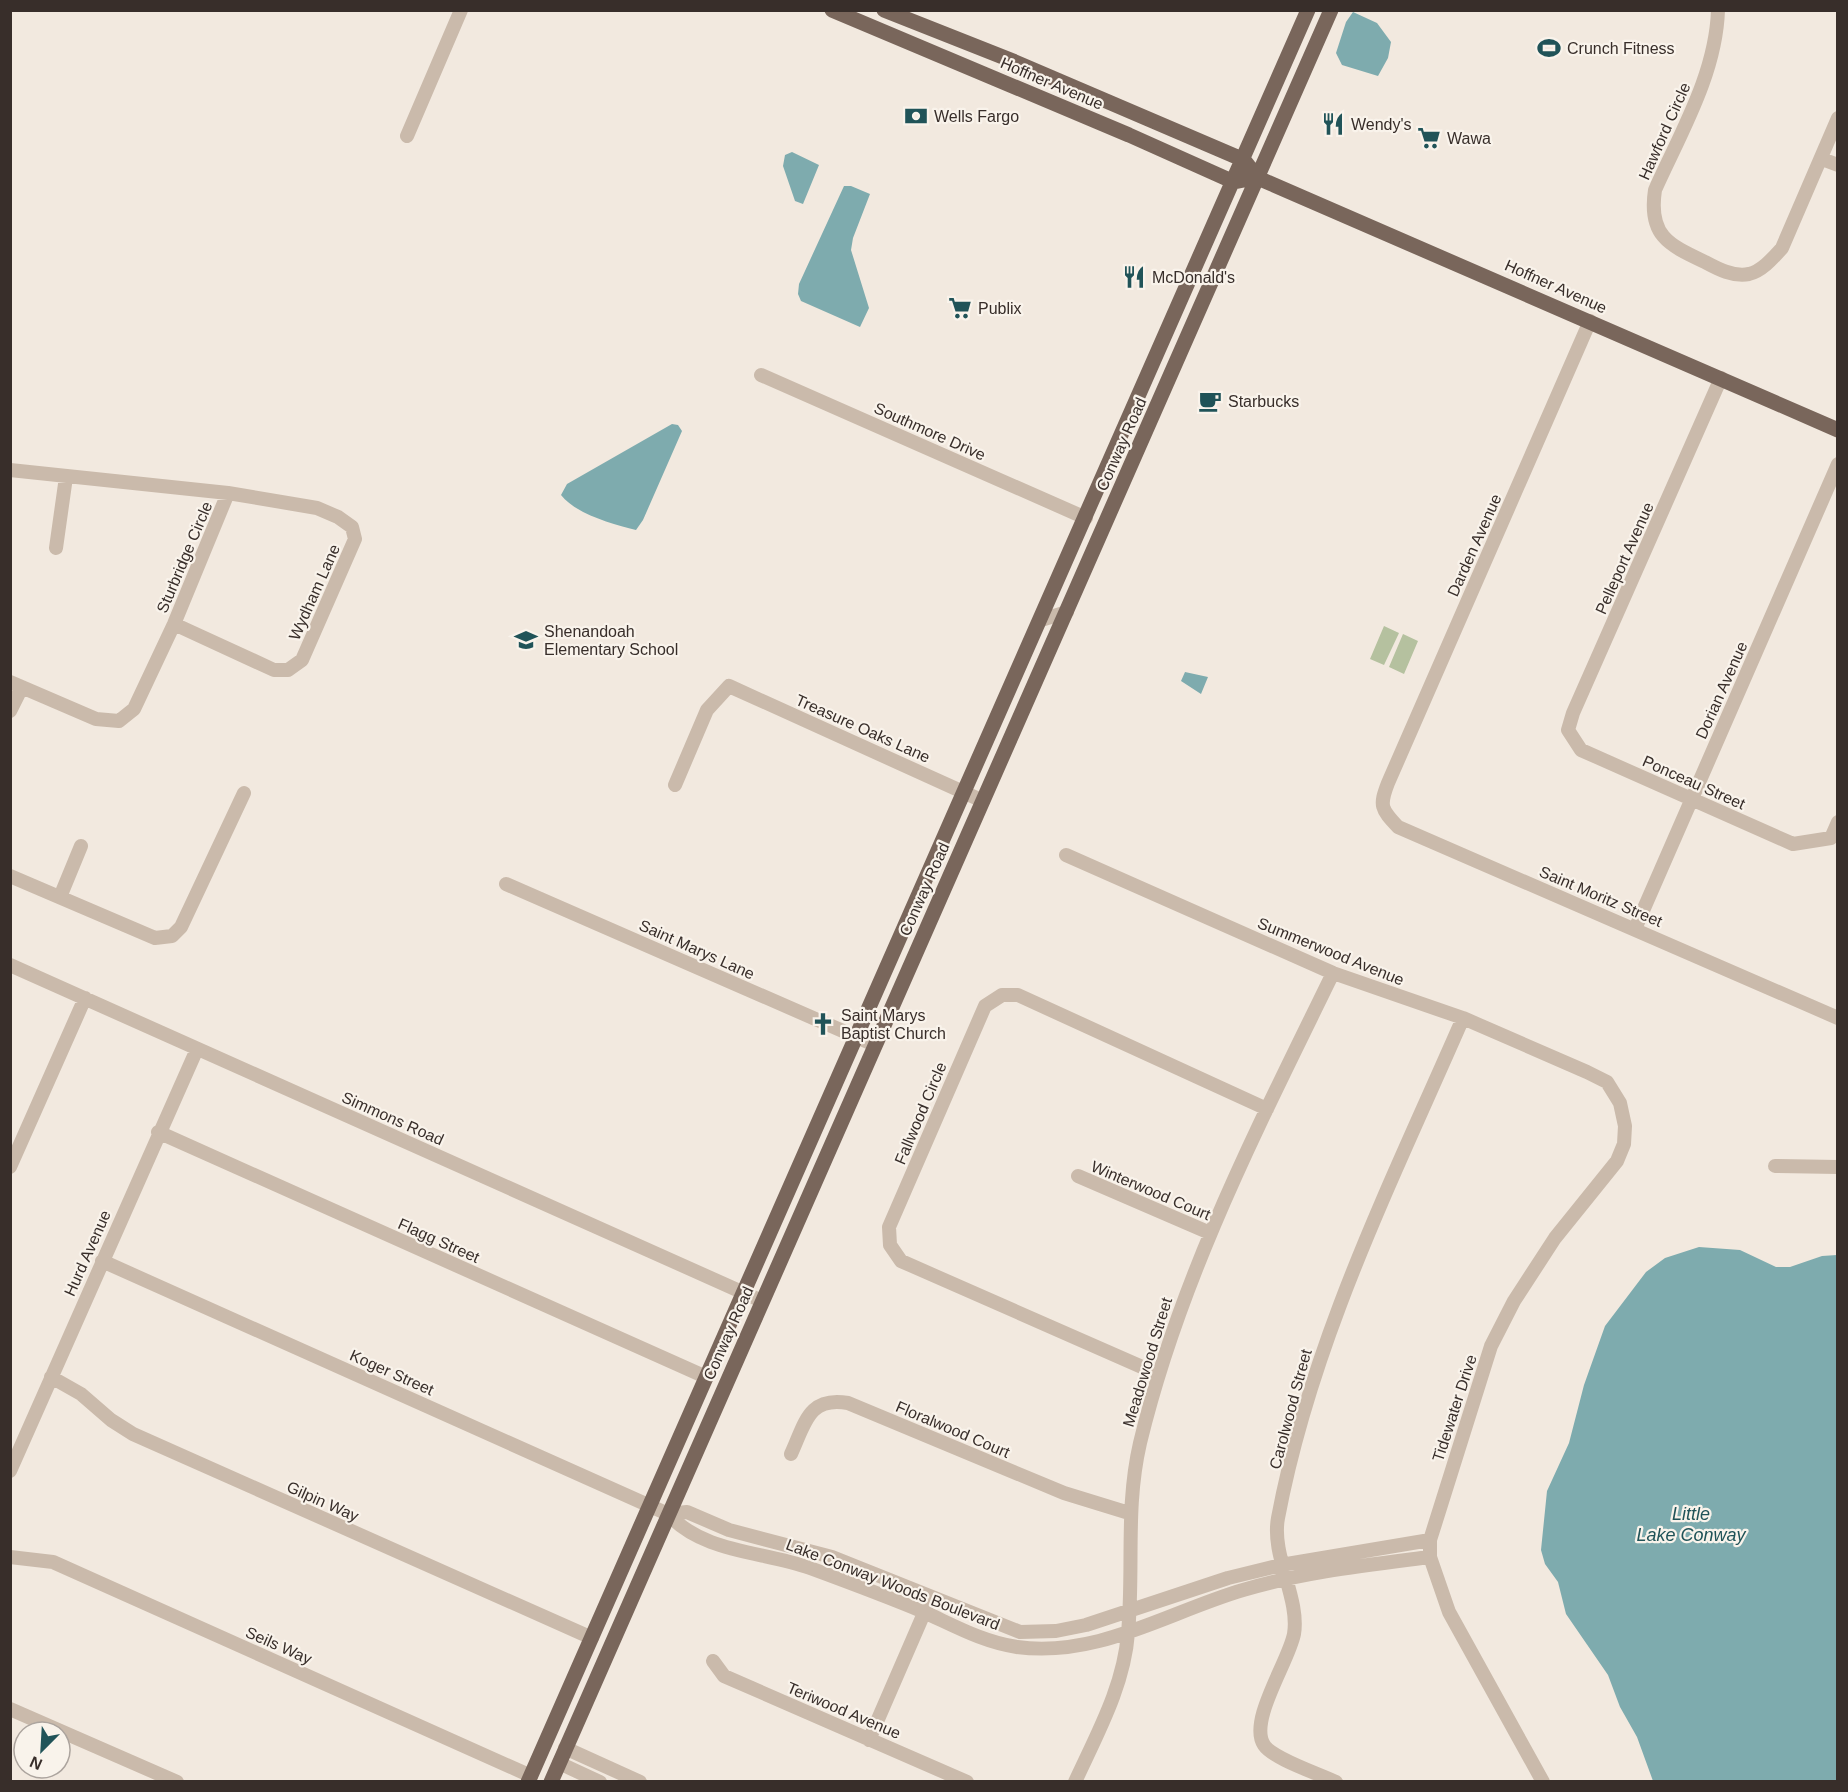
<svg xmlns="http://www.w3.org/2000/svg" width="1848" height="1792" font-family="Helvetica,sans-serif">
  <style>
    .green { fill: #b5c19f }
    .water { fill: #7eabae }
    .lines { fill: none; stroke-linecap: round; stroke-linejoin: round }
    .minor { stroke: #cabaab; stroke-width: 14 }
    .major { stroke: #79665b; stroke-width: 15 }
    .labels { text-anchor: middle; stroke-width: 4.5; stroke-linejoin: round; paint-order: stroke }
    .poi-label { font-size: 16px; fill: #382e2a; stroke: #f9f3eb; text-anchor: start }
    .street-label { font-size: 16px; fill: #382e2a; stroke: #f9f3eb }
    .water-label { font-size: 18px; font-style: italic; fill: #205358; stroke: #f9f3eb }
  </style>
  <rect width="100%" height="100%" fill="#f2e9df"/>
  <path class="green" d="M 1384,626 L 1399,633 L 1384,665 L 1370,659 Z
    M 1403,634 L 1418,641 L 1404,674 L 1389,667 Z"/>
  <path class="water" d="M 1353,12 L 1377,23 L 1391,42 L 1388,58 L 1378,76 L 1342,65 L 1336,53 L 1346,22 Z
    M 792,152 L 819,165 L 803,204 L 795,201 L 783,166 L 785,155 Z
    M 844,186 L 851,186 L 870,194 L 853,238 L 851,250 L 869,308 L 860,327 L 801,301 L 798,294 L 799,284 Z
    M 672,424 L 678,425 L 682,431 L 643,520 L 636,530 C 612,524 576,514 561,495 L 567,484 Z
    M 1185,672 L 1208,677 L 1201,694 L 1181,681 Z
    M 1699,1247 L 1740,1250 L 1776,1267 L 1790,1267 L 1822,1256 L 1837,1255 L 1837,1781 L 1653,1781 L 1637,1737 L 1620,1707 L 1608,1675 L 1566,1614 L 1558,1582 L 1545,1564 L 1541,1550 L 1547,1491 L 1569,1443 L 1584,1385 L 1605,1326 L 1646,1272 L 1665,1258 Z"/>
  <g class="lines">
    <path class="minor" d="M 1718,10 C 1716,74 1680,134 1655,190 C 1648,236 1669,245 1705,262 C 1718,269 1733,277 1749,274 C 1762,271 1773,258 1782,248 L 1838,118
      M 407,136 L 461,10
      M 1822,159 L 1838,165
      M 1590,321 L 1388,783 C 1379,806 1381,809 1398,827 L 1838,1018
      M 761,375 L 1086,518
      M 1721,378 L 1573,713 L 1568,730 L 1581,750 L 1793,844 L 1831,838 L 1838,822
      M 10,470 L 228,493 L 317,508 L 338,517 L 352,527 L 355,539 L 302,660 L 288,670 L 274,670 L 174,624
      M 56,548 L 66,477
      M 1041,620 L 1067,612
      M 10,682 L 96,719 L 119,721 L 134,709 L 174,624 L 228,493
      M 10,711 L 22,687
      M 675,785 L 707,710 L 729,686 L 983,801
      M 1066,855 L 1333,973 L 1463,1018 L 1587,1072 L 1607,1082 L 1620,1103 L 1625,1126 L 1624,1144 L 1617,1161 L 1555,1238 L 1514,1301 L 1491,1346 L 1430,1540 L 1430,1557 L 1449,1612 L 1543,1782
      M 10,876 L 155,938 L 172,936 L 181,927 L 244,793
      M 506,884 L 875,1045
      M 60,897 L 81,846
      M 1635,929 L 1838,464
      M 10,965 L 762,1301
      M 158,1132 L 706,1377
      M 1775,1166 L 1838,1167
      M 10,1167 L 85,998
      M 1078,1176 L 1210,1233
      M 102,1261 L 668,1514 C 703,1553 763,1551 810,1568 C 848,1582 886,1596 924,1612 C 955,1626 983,1642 1017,1647 C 1098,1658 1168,1612 1243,1590 C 1303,1572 1368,1565 1430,1557
      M 1158,1374 L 901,1261 L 890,1245 L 889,1227 L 985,1006 L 1002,995 L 1018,995 L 1267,1109
      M 51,1377 L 81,1394 L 111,1420 L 133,1434 L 592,1638
      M 791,1454 C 805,1424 808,1396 848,1403 L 1064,1493 L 1129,1513
      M 10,1471 L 197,1049
      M 668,1514 L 687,1512 L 729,1530 L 832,1557 L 1020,1632 L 1056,1631 L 1086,1625 L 1228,1578 L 1281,1565 L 1430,1540
      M 10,1557 L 53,1562 L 531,1776
      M 713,1661 L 724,1676 L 967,1782
      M 10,1709 L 177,1782
      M 869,1740 L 928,1604
      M 565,1748 L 640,1782
      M 559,1763 L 600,1782
      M 1075,1782 C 1097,1734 1124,1686 1128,1633 C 1134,1568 1125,1508 1140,1443 C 1180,1277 1259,1125 1333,973
      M 1336,1782 C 1320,1774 1273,1759 1264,1745 C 1248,1721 1289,1661 1294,1634 C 1300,1598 1271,1556 1278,1518 C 1311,1342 1392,1181 1463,1018"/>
    <path class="major" d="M 832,10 L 1129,135 L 1234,182 L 1244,180
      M 884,10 L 1013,61 L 1244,160 L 1258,178 L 1838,430
      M 528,1782 L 1308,10
      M 551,1782 L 1331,10"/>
  </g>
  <defs>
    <g id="stadium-bare" transform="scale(1.8)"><path d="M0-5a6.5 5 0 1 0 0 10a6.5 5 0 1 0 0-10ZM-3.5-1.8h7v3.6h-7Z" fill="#205358" stroke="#f9f3eb" stroke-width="2.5" paint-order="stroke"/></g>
    <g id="bank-bare" transform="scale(1.8)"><path d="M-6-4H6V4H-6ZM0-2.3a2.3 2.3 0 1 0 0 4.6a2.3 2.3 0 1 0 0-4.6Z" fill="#205358" stroke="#f9f3eb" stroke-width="2.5" paint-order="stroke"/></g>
    <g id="restaurant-bare" transform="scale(1.8)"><path d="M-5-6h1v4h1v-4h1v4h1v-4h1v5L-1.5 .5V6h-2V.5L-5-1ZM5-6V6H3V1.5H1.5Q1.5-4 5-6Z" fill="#205358" stroke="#f9f3eb" stroke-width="2.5" paint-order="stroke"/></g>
    <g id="supermarket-bare" transform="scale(1.8)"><path d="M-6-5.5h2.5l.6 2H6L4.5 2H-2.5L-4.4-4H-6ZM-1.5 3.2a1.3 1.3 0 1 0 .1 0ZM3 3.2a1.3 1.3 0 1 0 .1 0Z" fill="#205358" stroke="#f9f3eb" stroke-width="2.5" paint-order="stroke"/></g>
    <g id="cafe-bare" transform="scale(1.8)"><path d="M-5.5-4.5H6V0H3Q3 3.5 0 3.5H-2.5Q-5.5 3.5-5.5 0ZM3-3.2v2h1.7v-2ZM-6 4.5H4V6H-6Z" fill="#205358" stroke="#f9f3eb" stroke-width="2.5" paint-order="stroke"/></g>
    <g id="school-bare" transform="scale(1.8)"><path d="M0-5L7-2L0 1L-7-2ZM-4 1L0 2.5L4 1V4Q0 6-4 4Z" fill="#205358" stroke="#f9f3eb" stroke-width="2.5" paint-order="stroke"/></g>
    <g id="church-bare" transform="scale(1.8)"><path d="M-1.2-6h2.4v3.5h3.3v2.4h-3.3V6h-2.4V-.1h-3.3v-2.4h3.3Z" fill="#205358" stroke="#f9f3eb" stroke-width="2.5" paint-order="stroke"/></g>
  </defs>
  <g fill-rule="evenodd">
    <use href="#stadium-bare" x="1549" y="48"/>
    <use href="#bank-bare" x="916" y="116"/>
    <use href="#restaurant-bare" x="1333" y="124"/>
    <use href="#supermarket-bare" x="1429" y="138"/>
    <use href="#restaurant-bare" x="1134" y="277"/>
    <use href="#supermarket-bare" x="960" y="308"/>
    <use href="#cafe-bare" x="1210" y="401"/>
    <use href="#school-bare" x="526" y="640"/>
    <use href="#church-bare" x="823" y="1024"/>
  </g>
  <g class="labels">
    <g class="poi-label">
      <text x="1567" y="54">Crunch Fitness</text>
      <text x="934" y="122">Wells Fargo</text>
      <text x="1351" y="130">Wendy's</text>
      <text x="1447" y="144">Wawa</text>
      <text x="1152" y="283">McDonald's</text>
      <text x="978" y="314">Publix</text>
      <text x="1228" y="407">Starbucks</text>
      <text x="544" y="637">Shenandoah<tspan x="544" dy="18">Elementary School</tspan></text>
      <text x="841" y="1021">Saint Marys<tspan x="841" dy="18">Baptist Church</tspan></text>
    </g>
    <g class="street-label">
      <text transform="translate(1052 83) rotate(23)" y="6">Hoffner Avenue</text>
      <text transform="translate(1664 131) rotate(-66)" y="6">Hawford Circle</text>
      <text transform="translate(1556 286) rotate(24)" y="6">Hoffner Avenue</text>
      <text transform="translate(930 431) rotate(24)" y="6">Southmore Drive</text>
      <text transform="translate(1121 444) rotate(-66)" y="6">Conway Road</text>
      <text transform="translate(1474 545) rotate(-66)" y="6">Darden Avenue</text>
      <text transform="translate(184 557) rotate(-67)" y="6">Sturbridge Circle</text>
      <text transform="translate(1624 558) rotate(-66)" y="6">Pelleport Avenue</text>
      <text transform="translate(314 592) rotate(-66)" y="6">Wydham Lane</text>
      <text transform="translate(1721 690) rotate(-66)" y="6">Dorian Avenue</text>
      <text transform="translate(863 728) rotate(24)" y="6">Treasure Oaks Lane</text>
      <text transform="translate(1694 782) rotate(24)" y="6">Ponceau Street</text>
      <text transform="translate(924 889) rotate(-66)" y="6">Conway Road</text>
      <text transform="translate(1601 896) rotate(23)" y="6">Saint Moritz Street</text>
      <text transform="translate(697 949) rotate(24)" y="6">Saint Marys Lane</text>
      <text transform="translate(1331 951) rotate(22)" y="6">Summerwood Avenue</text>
      <text transform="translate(920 1113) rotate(-67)" y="6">Fallwood Circle</text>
      <text transform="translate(393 1118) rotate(24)" y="6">Simmons Road</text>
      <text transform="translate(1151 1190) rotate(23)" y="6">Winterwood Court</text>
      <text transform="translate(439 1240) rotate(24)" y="6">Flagg Street</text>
      <text transform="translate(87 1253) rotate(-66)" y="6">Hurd Avenue</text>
      <text transform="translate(728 1333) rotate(-66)" y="6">Conway Road</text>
      <text transform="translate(1147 1362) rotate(-73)" y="6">Meadowood Street</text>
      <text transform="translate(392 1372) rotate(24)" y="6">Koger Street</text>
      <text transform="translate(1454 1408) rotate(-72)" y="6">Tidewater Drive</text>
      <text transform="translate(1290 1409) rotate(-75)" y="6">Carolwood Street</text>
      <text transform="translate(953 1429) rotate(23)" y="6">Floralwood Court</text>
      <text transform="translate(323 1501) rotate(24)" y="6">Gilpin Way</text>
      <text transform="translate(893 1584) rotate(21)" y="6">Lake Conway Woods Boulevard</text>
      <text transform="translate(279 1645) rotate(24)" y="6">Seils Way</text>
      <text transform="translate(844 1710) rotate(23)" y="6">Teriwood Avenue</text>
    </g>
    <g class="water-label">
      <text x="1691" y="1520">Little<tspan x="1691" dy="21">Lake Conway</tspan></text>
    </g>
  </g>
  <rect width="1848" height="1792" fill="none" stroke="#382e2a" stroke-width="24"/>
  <g transform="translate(42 1750) rotate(204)"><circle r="28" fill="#f9f3eb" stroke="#aca49e" stroke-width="1.5"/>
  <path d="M0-4.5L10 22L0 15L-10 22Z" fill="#205358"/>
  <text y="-9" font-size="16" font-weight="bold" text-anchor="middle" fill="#382e2a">N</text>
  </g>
</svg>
